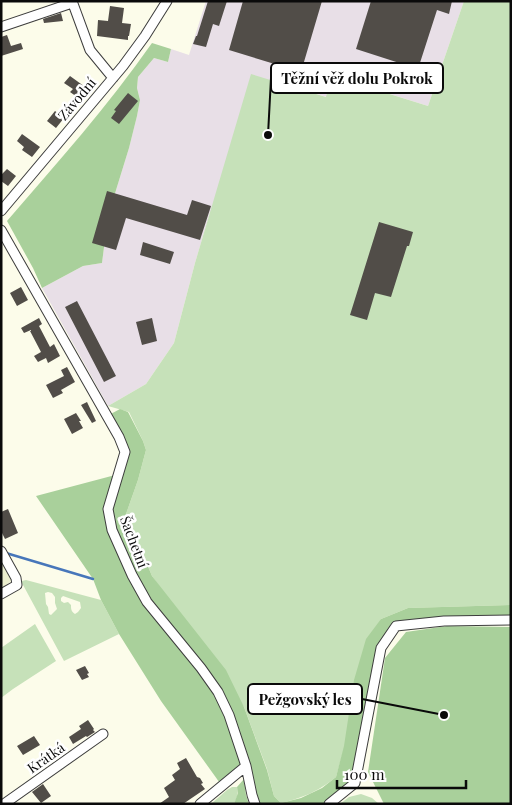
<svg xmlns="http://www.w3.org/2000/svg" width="512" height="805" font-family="'Playfair Display',serif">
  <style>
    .industrial { fill: #e8dfe7 }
    .farmland { fill: #ebeece }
    .green { fill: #c6e1b9; fill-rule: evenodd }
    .forest { fill: #a9d09b }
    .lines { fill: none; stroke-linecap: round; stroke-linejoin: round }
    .stream { stroke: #4776ba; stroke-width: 2.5 }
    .building { fill: #514d48 }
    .minor-casing { stroke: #3d3d3d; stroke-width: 11 }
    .minor { stroke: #fff; stroke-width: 9 }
    .labels { text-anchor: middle; stroke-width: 5; stroke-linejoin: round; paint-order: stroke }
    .street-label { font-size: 14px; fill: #0a0a0a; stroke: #fff }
    .leader { fill: none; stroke: #0a0a0a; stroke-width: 2 }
    .callout-dot { fill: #0a0a0a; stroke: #fff; stroke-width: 2 }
    .callout { fill: #fff; stroke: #0a0a0a; stroke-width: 2 }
    .callout-label { font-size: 15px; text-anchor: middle; font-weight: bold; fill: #0a0a0a }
  </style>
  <rect width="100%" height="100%" fill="#fcfcea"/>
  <path class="industrial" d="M 206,1 L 464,1 L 428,106 L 333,76 L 327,97 L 310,92 L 210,213 L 195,263 L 174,343 L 146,384 L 108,406 L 42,288 L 83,266 L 102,263 L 108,216 L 129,148 L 137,116 L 140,100 L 137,88 L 138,77 L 154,58 L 168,62 L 171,49 L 189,55 Z"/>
  <path class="farmland" d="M 1,557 L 11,577 L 11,581 L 1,589 Z"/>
  <path class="green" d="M 464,1 L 511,1 L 511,605 L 408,608 L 381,619 L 336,777 C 317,792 305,797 281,803 L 274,796 L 267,769 L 244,707 L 152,576 L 126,514 L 138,480 L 146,450 L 143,441 L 129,412 L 108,406 L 146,384 L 174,343 L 195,263 L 251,74 L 326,97 L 332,76 L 428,106 Z
    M 26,580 L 101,600 L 119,634 L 64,661 L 22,583 L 22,581 ZM 48,592 L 52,593 L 55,597 L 55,603 L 57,609 L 51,615 L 49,614 L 48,607 L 46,604 L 45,593 ZM 63,596 L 80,602 L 81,608 L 78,612 L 75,614 C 71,611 71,609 71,605 L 68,602 L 64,603 L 61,601 L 61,598 Z
    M 35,624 L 56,661 L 13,689 L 1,698 L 1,648 Z
    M 232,787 L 237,787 C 239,793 237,798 234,804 L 211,804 L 227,790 Z
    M 361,794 L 372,798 L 379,804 L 340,804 L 349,797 Z"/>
  <path class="forest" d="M 152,43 L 171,49 L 168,62 L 154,58 L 138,77 L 137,88 L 140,100 L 137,116 L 129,148 L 108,216 L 102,263 L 83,266 L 42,288 L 33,268 L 7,221 C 57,163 108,106 152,43 Z
    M 120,409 L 128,412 L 143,441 L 146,450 L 138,480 L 126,514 L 152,576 L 226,670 L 244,707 L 267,770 L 274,796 L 281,803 L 301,798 L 322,788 L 336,777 L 344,746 L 354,680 L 366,639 L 381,619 L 408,608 L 511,605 L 511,620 L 396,626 L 381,648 L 355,783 L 329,804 L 255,804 L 246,767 L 222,786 L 161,701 L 119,634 L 101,600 L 93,579 L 36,496 L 119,474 L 125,452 L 107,416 Z
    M 447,626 L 511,627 L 511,804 L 384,804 L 368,772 L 385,658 L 406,632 Z
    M 244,779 L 246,795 L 249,804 L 234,804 L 238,793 L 237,787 Z"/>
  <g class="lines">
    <path class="stream" d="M 6,553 L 93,579"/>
  </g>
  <path class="building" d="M 208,1 L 227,1 L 219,26 L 213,24 L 206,47 L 193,44 L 196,36 L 197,36 Z
    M 243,1 L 322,1 L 301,72 L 229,50 Z
    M 371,1 L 452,1 L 449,14 L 437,10 L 418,69 L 356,49 Z
    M 110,6 L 124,8 L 122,23 L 131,24 L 129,36 L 128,36 L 128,40 L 97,36 L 98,20 L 108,21 Z
    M 61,13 L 63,21 L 44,23 L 43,19 Z
    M 7,35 L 11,46 L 21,43 L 23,49 L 1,56 L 1,37 Z
    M 70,76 L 88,89 L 80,99 L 70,92 L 73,89 L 64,83 Z
    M 128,93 L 138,101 L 119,124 L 111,118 L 116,111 L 114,110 Z
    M 55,111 L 64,118 L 56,128 L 47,121 Z
    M 22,134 L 40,147 L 32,157 L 22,150 L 24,147 L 17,141 Z
    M 7,169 L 16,176 L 8,186 L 1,181 L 1,175 Z
    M 107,191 L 187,215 L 192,200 L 211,206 L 200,240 L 126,218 L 116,250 L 92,243 Z
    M 379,222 L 413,232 L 409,246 L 407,246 L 391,297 L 375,293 L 367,320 L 350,315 Z
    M 143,242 L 174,252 L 170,264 L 140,255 Z
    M 21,287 L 28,300 L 17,306 L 10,293 Z
    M 77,301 L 116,376 L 104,382 L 65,307 Z
    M 39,318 L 42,324 L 39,326 L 50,347 L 54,344 L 60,356 L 48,363 L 46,358 L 38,362 L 34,356 L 41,352 L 30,331 L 31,331 L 31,330 L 24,333 L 21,328 Z
    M 152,318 L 157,341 L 142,345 L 136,322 Z
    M 67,367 L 75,382 L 61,390 L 63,393 L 53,398 L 46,385 L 64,376 L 61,370 Z
    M 87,402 L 96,421 L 92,423 L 81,405 Z
    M 76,413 L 81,421 L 79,421 L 83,428 L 72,434 L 64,419 Z
    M 8,509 L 18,533 L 5,539 L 1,531 L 1,512 Z
    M 85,666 L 89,673 L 87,674 L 89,677 L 82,680 L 76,670 Z
    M 88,720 L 94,729 L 93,730 L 95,732 L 87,737 L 86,736 L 73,744 L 69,737 L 81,729 L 79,726 Z
    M 34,736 L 40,745 L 23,755 L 17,746 Z
    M 186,758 L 197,777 L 200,778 L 203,783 L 201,784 L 205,789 L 183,804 L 159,804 L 169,797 L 164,788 L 175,780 L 172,775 L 180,769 L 177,763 Z
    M 43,784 L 51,796 L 41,803 L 32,792 Z"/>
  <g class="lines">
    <g class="minor-casing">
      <path id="minor" d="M 72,1 L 90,50 L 113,78
        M 1,27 L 72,3
        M 1,211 L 123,66 L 145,36 L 167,1
        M 1,230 L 119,437 L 125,452 L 108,509 L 112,530 L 132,575 L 147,602 L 201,668 L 218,692 L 229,715 L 246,766 L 252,795 L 255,804
        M 1,551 L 16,578 L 17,585 L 1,594
        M 4,804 L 103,734
        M 200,804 L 246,766
        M 329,804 L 355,783 L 381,648 L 396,626 L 444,621 L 511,620"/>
    </g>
    <use href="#minor" class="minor"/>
  </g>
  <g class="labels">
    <g class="street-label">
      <text transform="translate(77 99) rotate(-50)" y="5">Závodní</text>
      <text transform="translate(134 542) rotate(69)" y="5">Šachetní</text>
      <text transform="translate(46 758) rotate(-35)" y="5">Krátká</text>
    </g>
  </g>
  <path class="leader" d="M268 135L271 78M444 715L362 699"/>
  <g class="callout-dot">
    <circle cx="268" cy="135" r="5"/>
    <circle cx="444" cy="715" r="5"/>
  </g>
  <g class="callout">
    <rect x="271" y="63" width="172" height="30" rx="5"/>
    <rect x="248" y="684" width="114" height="30" rx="5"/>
  </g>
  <g class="callout-label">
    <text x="357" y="84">Těžní věž dolu Pokrok</text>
    <text x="305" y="705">Pežgovský les</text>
  </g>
  <rect width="512" height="805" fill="none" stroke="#0a0a0a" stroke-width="5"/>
  <path d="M337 780v8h129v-8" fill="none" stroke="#0a0a0a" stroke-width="2.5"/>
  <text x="344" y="780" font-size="15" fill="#0a0a0a" stroke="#ffffff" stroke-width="4" paint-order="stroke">100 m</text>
</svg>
